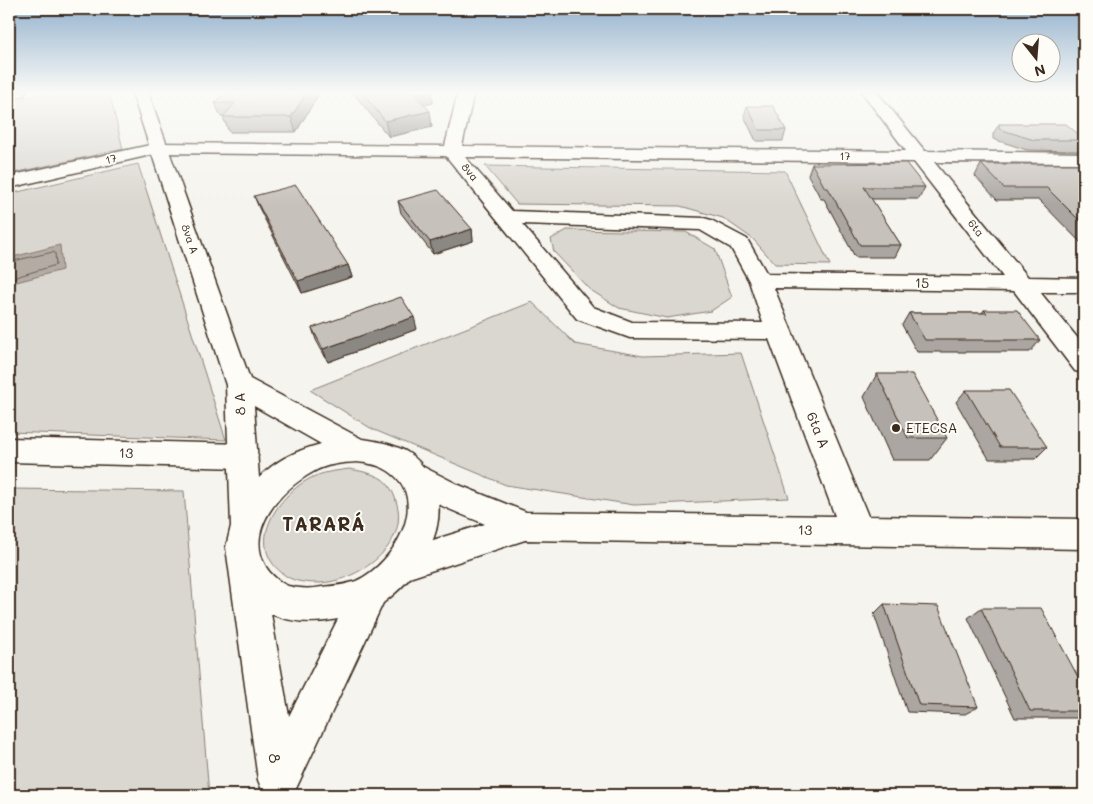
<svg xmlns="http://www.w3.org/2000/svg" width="1093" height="804" font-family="Mali,sans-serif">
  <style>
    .green { fill: #dad6d0; stroke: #8a8077 }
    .water { fill: #b4aca4; stroke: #84786e }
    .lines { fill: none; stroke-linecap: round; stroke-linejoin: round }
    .shore { stroke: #6b5e54; stroke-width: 1 }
    .street-casing { stroke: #3b2a1e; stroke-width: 3 }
    .secondary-casing { stroke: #3b2a1e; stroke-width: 3 }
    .street { fill: #fdfcf7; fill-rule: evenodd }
    .secondary { fill: #fdfcf7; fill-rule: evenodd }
    .wall { fill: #aba6a1; stroke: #3b2a1e }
    .shaded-wall { fill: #8b8783; stroke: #3b2a1e }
    .building { fill: #c7c1bb; stroke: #3b2a1e }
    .poi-dot { fill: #3b2a1e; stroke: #fdfcf7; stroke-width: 2 }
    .labels { text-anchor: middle; stroke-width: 4; stroke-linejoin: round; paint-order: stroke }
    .far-street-label { font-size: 11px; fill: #3b2a1e; stroke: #fdfcf7 }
    .street-label { font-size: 14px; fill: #3b2a1e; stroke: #fdfcf7 }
    .poi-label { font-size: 14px; fill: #3b2a1e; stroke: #fdfcf7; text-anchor: start }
    .near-street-label { font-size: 16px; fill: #3b2a1e; stroke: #fdfcf7 }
    .district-label { font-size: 19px; font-weight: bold; letter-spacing: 1px; fill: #3b2a1e; stroke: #fdfcf7 }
  </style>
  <rect width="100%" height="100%" fill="#f5f4ee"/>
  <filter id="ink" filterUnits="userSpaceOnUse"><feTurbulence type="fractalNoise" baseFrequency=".02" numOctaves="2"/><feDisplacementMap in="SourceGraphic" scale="10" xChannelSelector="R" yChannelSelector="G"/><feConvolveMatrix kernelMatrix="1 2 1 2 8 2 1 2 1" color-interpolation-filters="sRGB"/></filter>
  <g filter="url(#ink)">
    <path class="green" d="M 54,92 L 109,92 L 123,149 L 9,174 L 9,101 Z
      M 138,164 L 226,440 L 9,432 L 9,194 Z
      M 485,166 L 785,171 L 830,265 L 775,264 L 753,239 L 723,218 L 680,206 L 517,204 Z
      M 567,230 L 686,232 L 715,249 L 732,297 L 711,311 L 667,318 L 619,308 L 589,289 L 554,252 L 551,239 Z
      M 532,302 L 575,344 L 643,356 L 741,353 L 789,498 L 634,505 L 506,485 L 372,429 L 310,390 Z
      M 349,469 C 361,471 372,473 382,479 C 389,484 394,493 396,501 C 411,545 357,582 319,583 C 308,583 295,582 286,576 C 243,547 276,497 309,479 C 321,472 336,471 349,469 Z
      M 9,489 L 184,491 L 209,795 L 9,795 Z"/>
    <path class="water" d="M 60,245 L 62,270 L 9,284 L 9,258 Z"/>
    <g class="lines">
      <path class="shore" d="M 9,262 L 53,252 L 55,253 L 56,265 L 9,279"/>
      <g class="street-casing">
        <path id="street" d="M 9,92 L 26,92 L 24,95 L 9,99 Z
          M 458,92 L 474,92 L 462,146 L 906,151 L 862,92 L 877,92 L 925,151 L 1084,153 L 1084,163 L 934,162 L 1028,277 L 1084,278 L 1084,292 L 1040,292 L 1084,346 L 1084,373 L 1075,371 L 1014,291 L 774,288 L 868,516 L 1084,519 L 1084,549 L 525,540 L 403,580 L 391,575 L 386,564 L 391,553 L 485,524 C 462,514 407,495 397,474 L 401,465 L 412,461 L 459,485 L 526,512 L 835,516 L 769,339 L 630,338 L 577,319 L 446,156 L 159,153 L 9,188 L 9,176 L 159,143 L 445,146 ZM 465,157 L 914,162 L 1003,277 L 767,274 L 747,239 L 711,220 L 704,218 L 512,211 ZM 522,224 L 700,230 L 731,248 L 749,281 L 763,323 L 632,322 L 593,307 Z
          M 9,438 L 243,444 L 253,447 L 258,456 L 253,465 L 243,468 L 9,462 Z"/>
      </g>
      <g class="secondary-casing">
        <path id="secondary" d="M 132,92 L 148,92 L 250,379 L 362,439 C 377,441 394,444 407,452 C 417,458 424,467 430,477 C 455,523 421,575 383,603 L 293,795 L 264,795 L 258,780 L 226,547 L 231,526 L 226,385 ZM 254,406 L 321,444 C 298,450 275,460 259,478 ZM 357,462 C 366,463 375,464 383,468 C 435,494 395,564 356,581 C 346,585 333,586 322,587 C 312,589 299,589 288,586 C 280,583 270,574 266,567 C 244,529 282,489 313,472 C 326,464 342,463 357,462 ZM 271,614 C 293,623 314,624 338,619 L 289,716 Z"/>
      </g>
      <use href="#street" class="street"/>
      <use href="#secondary" class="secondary"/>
    </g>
    <path class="wall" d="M 320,92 L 296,132 L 229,132 L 223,117 L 221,117 L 215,103 Z
      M 353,92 L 432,92 L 433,103 L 424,105 L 432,127 L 389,137 L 354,94 Z
      M 747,106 L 786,130 L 783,141 L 756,141 L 744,116 Z
      M 999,124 L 1084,139 L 1084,143 L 1079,151 L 1027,150 L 993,139 L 993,134 Z
      M 812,164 L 925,187 L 919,199 L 871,199 L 901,245 L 895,257 L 855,257 L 824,199 L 821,199 L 808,175 Z
      M 981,164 L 1084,164 L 1084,246 L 1039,200 L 997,200 L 975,176 Z
      M 254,196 L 348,265 L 352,277 L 302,293 L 259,208 Z
      M 398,201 L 472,229 L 473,241 L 433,254 L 401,213 Z
      M 984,310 L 1040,340 L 1030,352 L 917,352 L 902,325 L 909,313 L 982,313 Z
      M 312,328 L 417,329 L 328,362 L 316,340 Z
      M 877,374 L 947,438 L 930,460 L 892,460 L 864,397 Z
      M 966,390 L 1047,447 L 1035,459 L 989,459 L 956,402 Z
      M 884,604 L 978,707 L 965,714 L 907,712 L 874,614 Z
      M 981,608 L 1084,688 L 1084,716 L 1079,718 L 1015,718 L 968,618 Z"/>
    <path class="shaded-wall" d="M 307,92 L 320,92 L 296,132 L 291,117 Z
      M 411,92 L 432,92 L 433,103 L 413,107 Z
      M 430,111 L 432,127 L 389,137 L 385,121 Z
      M 472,229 L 473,241 L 433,254 L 430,242 Z
      M 348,265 L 352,277 L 302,293 L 298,281 Z
      M 414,317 L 417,329 L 328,362 L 323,349 Z"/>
    <path class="building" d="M 224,92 L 307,92 L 291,117 L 223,117 L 235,103 L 215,103 Z
      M 362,92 L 412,92 L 430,111 L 385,121 Z
      M 747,106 L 773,106 L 786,130 L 759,130 Z
      M 999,124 L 1066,124 L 1084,139 L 1084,140 L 1034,140 L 999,129 Z
      M 906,163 L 925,187 L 864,187 L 901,245 L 860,245 L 828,188 L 825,188 L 812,164 Z
      M 981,164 L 1084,164 L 1084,185 L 1082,185 L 1084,187 L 1084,225 L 1047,188 L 1004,188 Z
      M 296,185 L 348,265 L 298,281 L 254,196 Z
      M 438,190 L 472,229 L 430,242 L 398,201 Z
      M 401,297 L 414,317 L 323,349 L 312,328 Z
      M 984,310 L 1017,310 L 1040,340 L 925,340 L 909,313 L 987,313 Z
      M 877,374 L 912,374 L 947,438 L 908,438 Z
      M 966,390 L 1009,390 L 1047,447 L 1000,447 Z
      M 884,604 L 938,606 L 978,707 L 919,705 Z
      M 981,608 L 1041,608 L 1084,688 L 1084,711 L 1030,711 Z"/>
  </g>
  <linearGradient id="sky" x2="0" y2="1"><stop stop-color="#93b1cd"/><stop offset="0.45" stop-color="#fafaf7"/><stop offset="1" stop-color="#fafaf7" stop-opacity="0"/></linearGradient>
  <rect width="1093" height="205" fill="url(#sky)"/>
  <circle class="poi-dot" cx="896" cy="428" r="5"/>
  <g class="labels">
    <g class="far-street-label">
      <text transform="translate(845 156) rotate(1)" y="4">17</text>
      <text transform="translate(111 159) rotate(-13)" y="4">17</text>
      <text transform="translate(470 172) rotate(50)" y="4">8va</text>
      <text transform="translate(976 228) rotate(52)" y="4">6ta</text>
      <text transform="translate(190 239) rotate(71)" y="4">8va A</text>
    </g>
    <g class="street-label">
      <text transform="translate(922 283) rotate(1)" y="5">15</text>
      <text transform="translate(240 404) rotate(-93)" y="5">8 A</text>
      <text transform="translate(818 430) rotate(68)" y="5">6ta A</text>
      <text transform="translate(126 453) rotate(1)" y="5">13</text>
      <text transform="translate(805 530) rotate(1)" y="5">13</text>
    </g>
    <g class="poi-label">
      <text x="906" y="433">ETECSA</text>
    </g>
    <g class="near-street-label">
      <text transform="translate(275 758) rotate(81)" y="6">8</text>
    </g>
    <g class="district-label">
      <text x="324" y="531">TARARÁ</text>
    </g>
  </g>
  <rect width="1093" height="804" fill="none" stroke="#fdfcf7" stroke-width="30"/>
  <rect x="15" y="15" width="1063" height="774" fill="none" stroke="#3b2a1e" stroke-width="2" filter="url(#ink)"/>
  <g transform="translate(1036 58) rotate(163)"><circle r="24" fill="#fdfcf7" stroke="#afa8a0"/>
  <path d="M0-4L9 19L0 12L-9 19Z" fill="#3b2a1e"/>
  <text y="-8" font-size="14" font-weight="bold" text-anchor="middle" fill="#3b2a1e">N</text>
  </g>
</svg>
